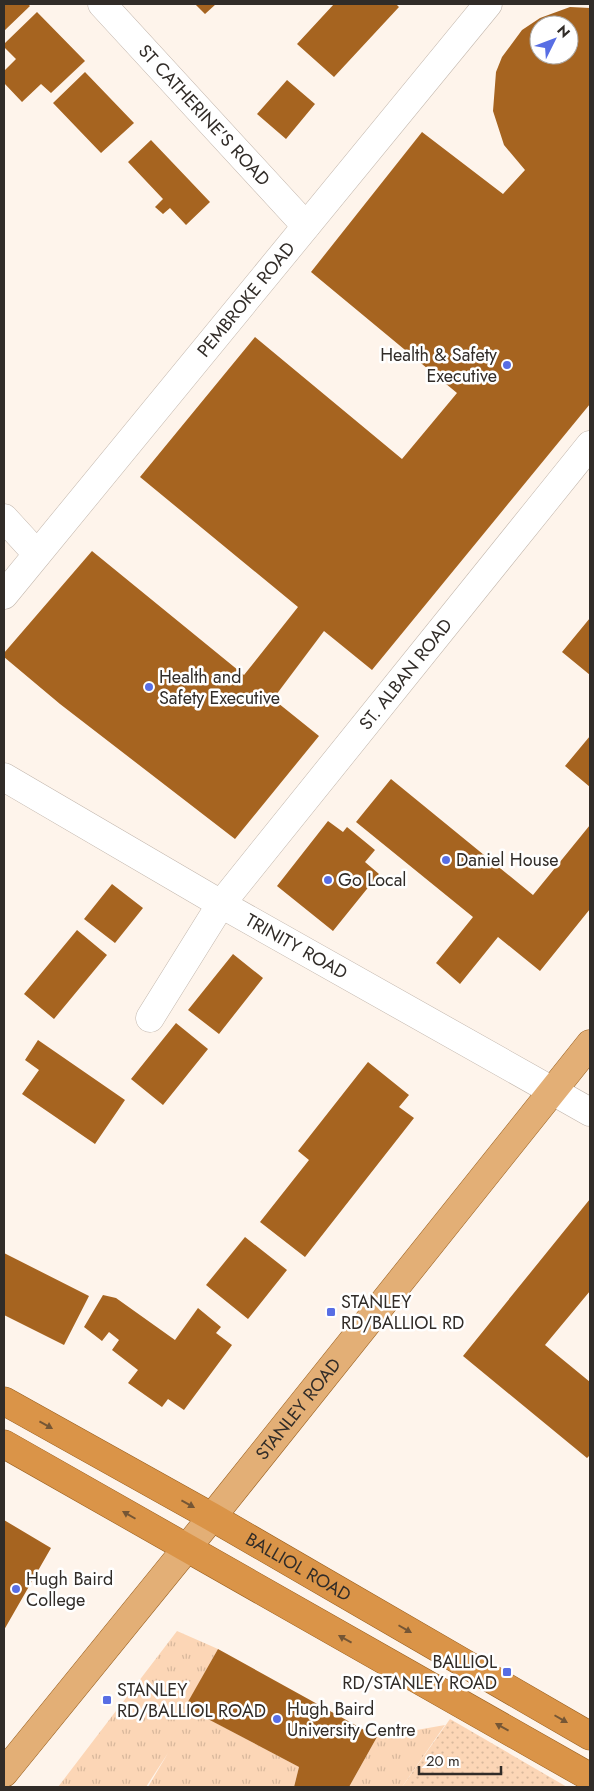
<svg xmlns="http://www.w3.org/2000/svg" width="594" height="1791" font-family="Jost,sans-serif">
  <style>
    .grass { fill: url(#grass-tufts) }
    .park { fill: url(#park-dots) }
    .building { fill: #a66420; fill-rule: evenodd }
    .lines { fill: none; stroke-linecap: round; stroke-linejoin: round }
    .minor-casing { stroke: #c2b6ac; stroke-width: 29 }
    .primary-casing { stroke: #985f1f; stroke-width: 29 }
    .trunk-casing { stroke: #985f1f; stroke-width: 29 }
    .minor { stroke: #fff; stroke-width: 28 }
    .primary { stroke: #e3af76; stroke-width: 28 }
    .trunk { stroke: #da9448; stroke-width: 28 }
    .oneway { fill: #755635 }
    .poi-dot { fill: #586ee4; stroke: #fff; stroke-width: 2 }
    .labels { text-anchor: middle; stroke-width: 5; stroke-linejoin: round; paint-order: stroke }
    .street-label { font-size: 18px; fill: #312c28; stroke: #fff }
    .poi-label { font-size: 18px; fill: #312c28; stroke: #fff; text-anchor: start }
  </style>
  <defs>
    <pattern id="grass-tufts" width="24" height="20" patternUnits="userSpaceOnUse" patternTransform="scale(1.25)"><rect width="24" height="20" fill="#fcd6b6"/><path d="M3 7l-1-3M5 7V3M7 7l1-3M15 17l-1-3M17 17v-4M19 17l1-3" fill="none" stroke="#d8b89c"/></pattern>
    <pattern id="park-dots" width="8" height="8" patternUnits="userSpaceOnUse" patternTransform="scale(1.25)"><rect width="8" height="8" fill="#fcd6b6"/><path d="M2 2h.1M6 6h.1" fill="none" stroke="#d8b89c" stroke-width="1.8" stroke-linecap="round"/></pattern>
  </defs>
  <rect width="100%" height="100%" fill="#fef4eb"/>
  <path class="grass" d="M 177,1631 L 218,1649 L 186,1707 L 299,1767 L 294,1787 L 148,1787 L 168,1753 L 146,1787 L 58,1787 Z
    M 445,1725 L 402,1787 L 349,1787 L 377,1737 Z"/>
  <path class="park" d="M 450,1719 L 567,1787 L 402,1787 Z"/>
  <path class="building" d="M 4,4 L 28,4 L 30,6 L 4,31 Z
    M 195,4 L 216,4 L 205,14 Z
    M 334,4 L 396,4 L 399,7 L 334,77 L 297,44 Z
    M 570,7 L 590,8 L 590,404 L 372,670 L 324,631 L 273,699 L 319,736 L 235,839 L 60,704 L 4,657 L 4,653 L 92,551 L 244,675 L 298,607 L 140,477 L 255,337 L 402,459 L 457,393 L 311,272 L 422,132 L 503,194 L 525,170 L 504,145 L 493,111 L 496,72 L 502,57 L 522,30 L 540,18 ZM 539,25 L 569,25 L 569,55 L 539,55 Z
    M 37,12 L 85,61 L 51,93 L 41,84 L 22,102 L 4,83 L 4,71 L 16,59 L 4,47 L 4,44 Z
    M 85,72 L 134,123 L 101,153 L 53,103 Z
    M 287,80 L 315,104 L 286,139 L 257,114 Z
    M 151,140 L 210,202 L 186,225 L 170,208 L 163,214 L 155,207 L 163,199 L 128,162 Z
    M 590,618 L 590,675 L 562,652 Z
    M 590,736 L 590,787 L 565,766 Z
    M 391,779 L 533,895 L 590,825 L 590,909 L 540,971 L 498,937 L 460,984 L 436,963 L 473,917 L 356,822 Z
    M 328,821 L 343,832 L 347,827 L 375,850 L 365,862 L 379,874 L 333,931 L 277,886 Z
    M 112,884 L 143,908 L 115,943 L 84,919 Z
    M 77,930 L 107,955 L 54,1019 L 24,994 Z
    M 233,954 L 263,978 L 219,1034 L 188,1010 Z
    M 176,1023 L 208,1049 L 163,1105 L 131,1079 Z
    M 38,1040 L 125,1100 L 95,1144 L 22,1094 L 39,1070 L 25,1060 Z
    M 368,1062 L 409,1095 L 399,1107 L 414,1118 L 305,1257 L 260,1222 L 309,1160 L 298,1151 Z
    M 590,1199 L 590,1291 L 545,1345 L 590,1382 L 590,1455 L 587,1458 L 463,1356 Z
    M 245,1237 L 287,1270 L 248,1319 L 206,1285 Z
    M 4,1253 L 89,1296 L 64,1345 L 4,1315 Z
    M 103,1295 L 116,1298 L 175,1340 L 198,1308 L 221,1327 L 216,1333 L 232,1345 L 184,1410 L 168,1399 L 162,1407 L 128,1383 L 138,1370 L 112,1350 L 119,1340 L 109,1332 L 102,1341 L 84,1327 Z
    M 4,1520 L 51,1548 L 4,1630 Z
    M 218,1649 L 377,1737 L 349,1787 L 294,1787 L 299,1767 L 185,1707 Z"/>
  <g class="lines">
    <g class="minor-casing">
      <g id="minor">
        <path id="s1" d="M 102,4 L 306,226"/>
        <path d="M 4,518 L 37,554"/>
        <path id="s2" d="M 4,595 L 488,4"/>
        <path id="s3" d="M 4,777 L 221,904 L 590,1112"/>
        <path id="s4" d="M 150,1018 L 221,904 L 590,445"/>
      </g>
    </g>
    <g class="primary-casing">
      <g id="primary">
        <path id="s5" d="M 4,1773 L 212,1517 L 590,1044"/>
      </g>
    </g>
    <g class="trunk-casing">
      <g id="trunk">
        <path id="s6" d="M 4,1401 L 212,1517 L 590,1736"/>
        <path d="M 4,1444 L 590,1777"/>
      </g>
    </g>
    <use href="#minor" class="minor"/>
    <use href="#primary" class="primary"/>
    <use href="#trunk" class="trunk"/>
  </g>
  <defs><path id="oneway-solid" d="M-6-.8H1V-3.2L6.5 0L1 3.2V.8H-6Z" transform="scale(1.25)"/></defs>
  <g class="oneway">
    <use href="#oneway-solid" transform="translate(46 1425) rotate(29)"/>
    <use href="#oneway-solid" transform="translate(188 1504) rotate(29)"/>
    <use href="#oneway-solid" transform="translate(129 1515) rotate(-150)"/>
    <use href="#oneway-solid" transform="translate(405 1629) rotate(30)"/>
    <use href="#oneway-solid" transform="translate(345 1639) rotate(-151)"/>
    <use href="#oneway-solid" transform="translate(561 1719) rotate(30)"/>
    <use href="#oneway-solid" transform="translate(502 1727) rotate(-151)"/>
  </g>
  <g class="poi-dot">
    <circle cx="507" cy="365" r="5"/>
    <circle cx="149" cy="687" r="5"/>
    <circle cx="446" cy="860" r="5"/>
    <circle cx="328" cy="880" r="5"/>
    <rect x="326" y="1307" width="10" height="10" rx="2.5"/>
    <circle cx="16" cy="1589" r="5"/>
    <rect x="502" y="1667" width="10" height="10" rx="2.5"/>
    <rect x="102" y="1695" width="10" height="10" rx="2.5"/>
    <circle cx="277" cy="1719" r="5"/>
  </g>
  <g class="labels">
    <g class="street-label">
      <text dy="6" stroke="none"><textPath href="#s1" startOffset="151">ST CATHERINE'S ROAD</textPath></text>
      <text dy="6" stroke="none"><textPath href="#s2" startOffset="382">PEMBROKE ROAD</textPath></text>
      <text dy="6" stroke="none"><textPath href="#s4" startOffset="429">ST. ALBAN ROAD</textPath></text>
      <text dy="6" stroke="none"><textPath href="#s3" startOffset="338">TRINITY ROAD</textPath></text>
      <text dy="6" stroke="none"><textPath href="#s5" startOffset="468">STANLEY ROAD</textPath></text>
      <text dy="6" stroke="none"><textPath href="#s6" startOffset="338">BALLIOL ROAD</textPath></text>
    </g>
    <g class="poi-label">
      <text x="497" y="361" text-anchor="end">Health &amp; Safety<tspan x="497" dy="21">Executive</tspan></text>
      <text x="159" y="683">Health and<tspan x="159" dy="21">Safety Executive</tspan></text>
      <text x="456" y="866">Daniel House</text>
      <text x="338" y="886">Go Local</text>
      <text x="341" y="1308">STANLEY<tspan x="341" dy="21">RD/BALLIOL RD</tspan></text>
      <text x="26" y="1585">Hugh Baird<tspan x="26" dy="21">College</tspan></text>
      <text x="497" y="1668" text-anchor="end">BALLIOL<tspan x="497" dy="21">RD/STANLEY ROAD</tspan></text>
      <text x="117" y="1696">STANLEY<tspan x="117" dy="21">RD/BALLIOL ROAD</tspan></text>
      <text x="287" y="1715">Hugh Baird<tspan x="287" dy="21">University Centre</tspan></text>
    </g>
  </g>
  <rect width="594" height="1791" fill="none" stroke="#312c28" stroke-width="10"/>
  <g transform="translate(554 40) rotate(48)"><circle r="24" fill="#ffffff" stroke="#adaba9"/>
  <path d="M0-4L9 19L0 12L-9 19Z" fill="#586ee4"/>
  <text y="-8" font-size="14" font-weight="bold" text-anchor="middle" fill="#312c28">N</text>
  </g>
  <path d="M419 1766v8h82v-8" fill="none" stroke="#312c28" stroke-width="2.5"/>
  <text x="426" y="1766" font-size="15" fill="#312c28" stroke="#ffffff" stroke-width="4" paint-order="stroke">20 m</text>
</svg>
